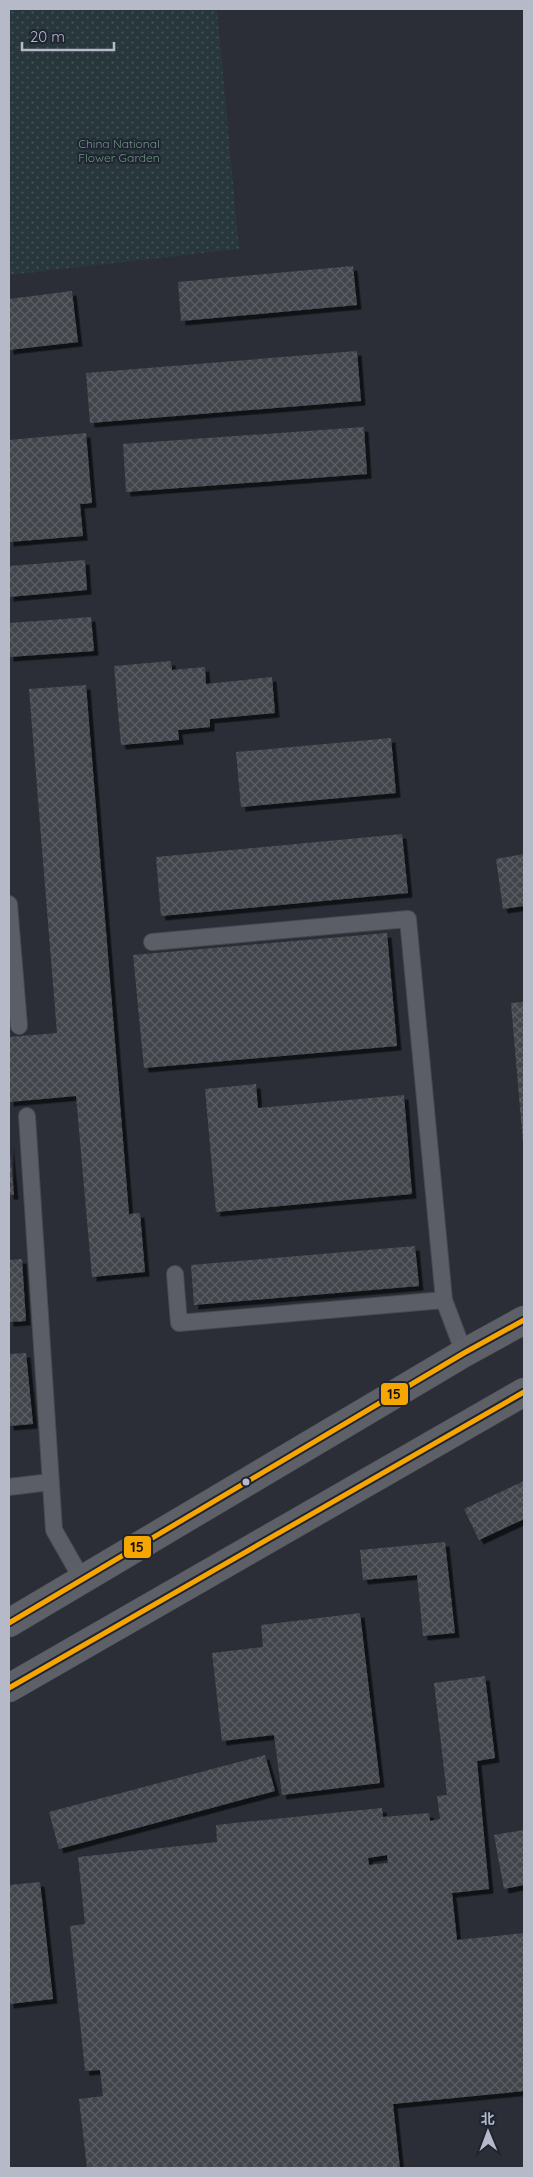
<svg xmlns="http://www.w3.org/2000/svg" width="533" height="2177" font-family="Quicksand,'Noto Sans SC',sans-serif">
  <style>
    .garden { fill: url(#garden-dots) }
    .building { fill: url(#building-cross-hatch); fill-rule: evenodd; filter: url(#shadow) }
    .lines { fill: none; stroke-linecap: round; stroke-linejoin: round }
    .service-casing { stroke: #474a51; stroke-width: 18 }
    .primary-casing { stroke: #494b54; stroke-width: 29 }
    .service { stroke: #5b5e66; stroke-width: 16 }
    .primary { stroke: #5d6067; stroke-width: 28 }
    .bus-1-casing { stroke: #1f2432; stroke-width: 9 }
    .bus-1 { stroke: #f7a600; stroke-width: 5 }
    .bus-dot { fill: #b6bac8; stroke: #1f2432; stroke-width: 2 }
    .labels { text-anchor: middle; stroke-width: 4; stroke-linejoin: round; paint-order: stroke }
    .park-label { font-size: 12px; fill: #6f977e; stroke: #1f2432 }
    .line-badge { stroke: #1f2432; stroke-width: 2 }
    .pale-badge-label { font-size: 14px; text-anchor: middle; font-weight: bold; fill: #111 }
  </style>
  <defs>
    <pattern id="garden-dots" width="8" height="8" patternUnits="userSpaceOnUse" patternTransform="scale(1.25)"><rect width="8" height="8" fill="#28373c"/><path d="M2 2h.1M6 6h.1" fill="none" stroke="#455257" stroke-width="1.8" stroke-linecap="round"/></pattern>
    <pattern id="building-cross-hatch" width="8" height="8" patternUnits="userSpaceOnUse" patternTransform="scale(1.25)"><rect width="8" height="8" fill="#43454c"/><path d="M0 0l8 8M0 8l8-8" fill="none" stroke="#5c5e64"/></pattern>
    <filter id="shadow"><feDropShadow dx="4.5" dy="4.5" stdDeviation="0" flood-color="#0009"/></filter>
  </defs>
  <rect width="100%" height="100%" fill="#2b2e37"/>
  <path class="garden" d="M 9,9 L 217,9 L 239,249 L 9,275 Z"/>
  <path class="building" d="M 353,266 L 357,305 L 181,321 L 178,282 Z
    M 72,291 L 78,342 L 9,350 L 9,299 Z
    M 357,351 L 361,401 L 90,423 L 86,373 Z
    M 364,427 L 367,474 L 126,492 L 123,444 Z
    M 86,433 L 92,503 L 80,504 L 83,536 L 9,542 L 9,440 Z
    M 85,560 L 87,590 L 9,597 L 9,566 Z
    M 91,617 L 94,651 L 9,657 L 9,623 Z
    M 171,661 L 172,670 L 205,667 L 206,684 L 272,677 L 275,713 L 210,719 L 210,727 L 178,730 L 179,740 L 121,745 L 114,666 Z
    M 86,685 L 129,1214 L 140,1213 L 145,1272 L 92,1277 L 76,1096 L 9,1102 L 9,1037 L 57,1033 L 29,689 Z
    M 391,738 L 396,793 L 241,807 L 236,752 Z
    M 402,834 L 408,893 L 161,916 L 156,857 Z
    M 524,854 L 524,906 L 503,909 L 496,859 Z
    M 387,933 L 397,1046 L 144,1068 L 133,955 Z
    M 524,1002 L 524,1143 L 523,1143 L 511,1003 Z
    M 256,1084 L 258,1108 L 404,1095 L 412,1194 L 216,1212 L 205,1089 Z
    M 9,1142 L 14,1195 L 9,1195 Z
    M 415,1246 L 419,1286 L 194,1305 L 191,1265 Z
    M 22,1259 L 26,1321 L 9,1322 L 9,1260 Z
    M 26,1353 L 33,1424 L 9,1426 L 9,1354 Z
    M 524,1481 L 524,1519 L 479,1540 L 464,1509 Z
    M 445,1542 L 455,1633 L 423,1636 L 417,1575 L 363,1580 L 360,1550 Z
    M 360,1613 L 380,1783 L 282,1795 L 274,1735 L 222,1741 L 212,1653 L 263,1647 L 261,1625 Z
    M 485,1676 L 495,1758 L 477,1761 L 489,1889 L 452,1893 L 457,1940 L 524,1933 L 524,2091 L 393,2104 L 400,2168 L 87,2168 L 79,2099 L 103,2096 L 100,2070 L 85,2071 L 70,1926 L 85,1924 L 78,1857 L 217,1842 L 216,1825 L 351,1811 L 382,1808 L 383,1817 L 429,1813 L 430,1821 L 440,1819 L 437,1796 L 447,1795 L 434,1683 ZM 387,1855 L 388,1863 L 369,1865 L 368,1858 Z
    M 265,1755 L 275,1791 L 59,1849 L 49,1812 Z
    M 524,1830 L 524,1885 L 504,1889 L 494,1835 Z
    M 40,1882 L 53,1999 L 9,2004 L 9,1885 Z"/>
  <g class="lines">
    <g class="service-casing">
      <path id="service" d="M 9,904 L 19,1026
        M 152,942 L 408,919 L 444,1300 L 179,1323 L 175,1274
        M 27,1116 L 54,1530 L 83,1581
        M 444,1300 L 464,1353
        M 9,1487 L 50,1482"/>
    </g>
    <g class="primary-casing">
      <path id="primary" d="M 9,1623 L 464,1353 L 524,1320
        M 9,1688 L 524,1392"/>
    </g>
    <use href="#service" class="service"/>
    <use href="#primary" class="primary"/>
    <g class="bus-1-casing">
      <path id="bus-1" d="M 9,1623 L 464,1353 L 524,1320
        M 9,1688 L 524,1392"/>
    </g>
    <use href="#bus-1" class="bus-1"/>
  </g>
  <circle class="bus-dot" cx="246" cy="1482" r="4.5"/>
  <g class="labels">
    <g class="park-label">
      <text x="119" y="148">China National<tspan x="119" dy="14">Flower Garden</tspan></text>
    </g>
  </g>
  <g class="line-badge">
    <rect x="380" y="1382" width="29" height="24" rx="5" fill="#f7a600"/>
    <rect x="123" y="1535" width="29" height="24" rx="5" fill="#f7a600"/>
  </g>
  <g class="pale-badge-label">
    <text x="394" y="1399">15</text>
    <text x="137" y="1552">15</text>
  </g>
  <rect width="533" height="2177" fill="none" stroke="#b6bac8" stroke-width="20"/>
  <g transform="translate(488 2132) rotate(359)" stroke="#1f2432" stroke-width="4" paint-order="stroke">
  <path d="M0-4L9 19L0 12L-9 19Z" fill="#b6bac8"/>
  <text y="-8" font-size="14" font-weight="bold" text-anchor="middle" fill="#b6bac8">北</text>
  </g>
  <path d="M22 42v8h92v-8" fill="none" stroke="#b6bac8" stroke-width="2.5"/>
  <text x="30" y="42" font-size="15" fill="#b6bac8" stroke="#1f2432" stroke-width="4" paint-order="stroke">20 m</text>
</svg>
